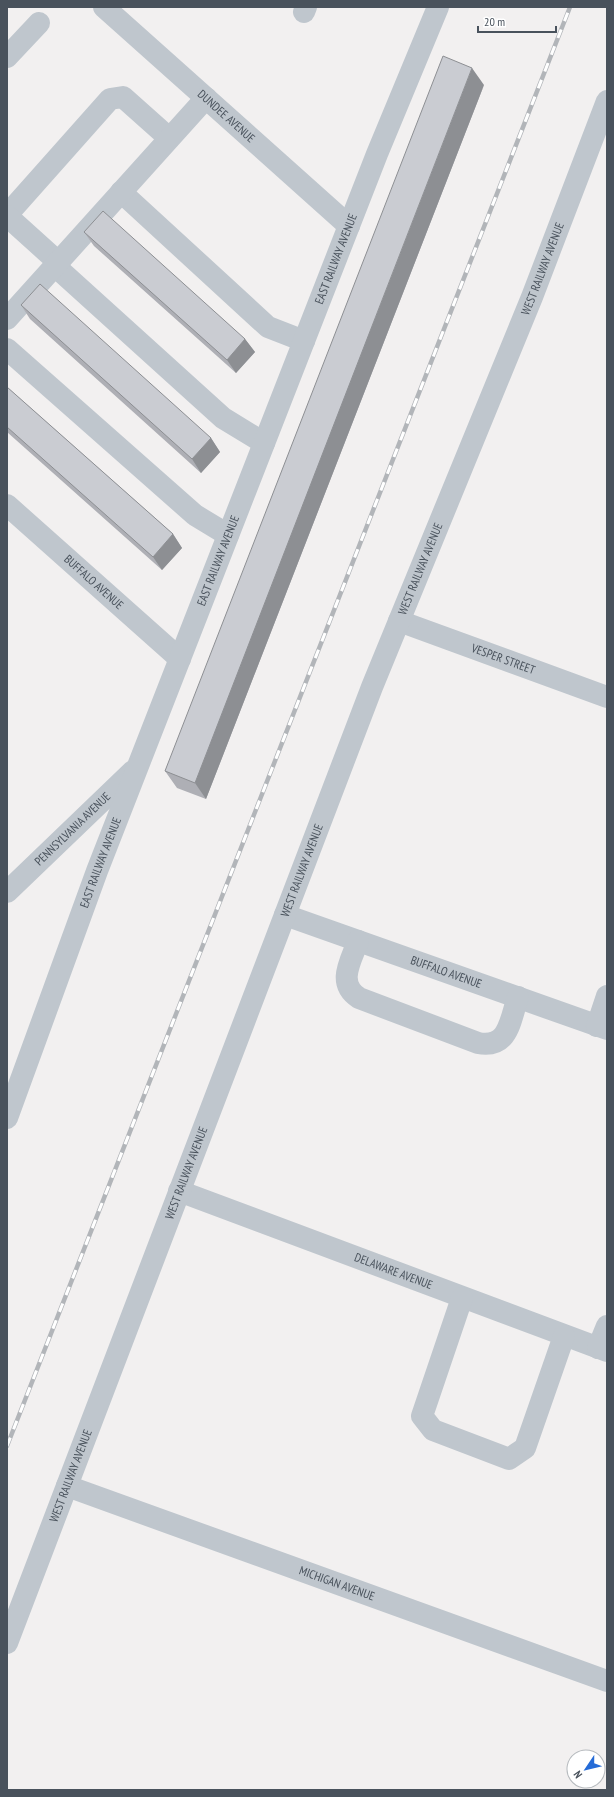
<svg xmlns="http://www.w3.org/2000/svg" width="614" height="1797" font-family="'PT Sans Narrow',sans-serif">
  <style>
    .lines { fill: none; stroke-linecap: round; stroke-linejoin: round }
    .minor { stroke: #bfc6cd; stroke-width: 22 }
    .rail-casing { stroke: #b2b5b9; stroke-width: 4.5 }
    .rail { stroke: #fff; stroke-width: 3; stroke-dasharray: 9; stroke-linecap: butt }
    .wall { fill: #aeafb5 }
    .shaded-wall { fill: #8d8f93 }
    .building { fill: #caccd2; stroke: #8d8f93 }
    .labels { text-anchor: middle; stroke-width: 3; stroke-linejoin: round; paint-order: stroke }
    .street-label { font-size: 12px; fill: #49525c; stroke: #fff }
  </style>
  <rect width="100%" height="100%" fill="#f2f0f0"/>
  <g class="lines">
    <g class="minor">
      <path id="s1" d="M 104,7 L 349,226"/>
      <path d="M 304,12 L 306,7"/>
      <path d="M 7,57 L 39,23"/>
      <path d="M 121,192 L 268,327 L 304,341"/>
      <path d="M 7,215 L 110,99 L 123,97 L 169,138"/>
      <path d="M 7,216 L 58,262"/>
      <path d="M 55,266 L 223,418 L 264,443"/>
      <path d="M 7,319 L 206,98"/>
      <path d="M 7,349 L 195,515 L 228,535"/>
      <path id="s2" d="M 7,505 L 180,659"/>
      <path id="s3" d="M 399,621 L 607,697"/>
      <path id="s4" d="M 7,892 L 133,771"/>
      <path id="s5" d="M 285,915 L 607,1029"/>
      <path d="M 358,941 C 351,961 336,983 359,998 L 478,1043 C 509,1049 510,1020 518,997"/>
      <path d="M 597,1026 L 607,996"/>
      <path id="s6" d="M 7,1118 L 97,871 L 377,154 L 438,7"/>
      <path id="s7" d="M 179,1191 L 607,1351"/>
      <path d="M 462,1298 L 422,1416 L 433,1430 L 509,1459 L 525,1448 L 564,1336"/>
      <path d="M 598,1348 L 607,1326"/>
      <path id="s8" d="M 67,1486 L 607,1681"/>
      <path id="s9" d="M 7,1643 L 372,687 L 532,297 L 607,101"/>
    </g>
    <g class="rail-casing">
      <path id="rail" d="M 7,1446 L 570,7"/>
    </g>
    <use href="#rail" class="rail"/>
  </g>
  <path class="wall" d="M 484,85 L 206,799 L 177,788 L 165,771 Z
    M 84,232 L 245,339 L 255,352 L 236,373 L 94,246 Z
    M 21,305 L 211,438 L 220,452 L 201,473 L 30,319 Z
    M 7,387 L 173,534 L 182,548 L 162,570 L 7,432 Z"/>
  <path class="shaded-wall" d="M 472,68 L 484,85 L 206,799 L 195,783 Z
    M 245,339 L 255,352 L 236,373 L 227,360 Z
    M 211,438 L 220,452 L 201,473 L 192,459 Z
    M 173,534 L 182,548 L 162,570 L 153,557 Z"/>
  <path class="building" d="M 443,56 L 472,68 L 195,783 L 165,771 Z
    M 103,211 L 245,339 L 227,360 L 84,232 Z
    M 40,284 L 211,438 L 192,459 L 21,305 Z
    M 7,387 L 173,534 L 153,557 L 7,427 Z"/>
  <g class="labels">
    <g class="street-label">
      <text dy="4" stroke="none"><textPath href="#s1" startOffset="164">DUNDEE AVENUE</textPath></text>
      <text dy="4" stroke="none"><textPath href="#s6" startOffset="920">EAST RAILWAY AVENUE</textPath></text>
      <text dy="4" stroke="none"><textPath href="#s9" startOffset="1475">WEST RAILWAY AVENUE</textPath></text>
      <text dy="4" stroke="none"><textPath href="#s6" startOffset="596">EAST RAILWAY AVENUE</textPath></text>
      <text dy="4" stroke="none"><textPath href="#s9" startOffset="1151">WEST RAILWAY AVENUE</textPath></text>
      <text dy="4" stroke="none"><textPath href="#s2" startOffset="116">BUFFALO AVENUE</textPath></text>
      <text dy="4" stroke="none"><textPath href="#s3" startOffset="111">VESPER STREET</textPath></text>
      <text dy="4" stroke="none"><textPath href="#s4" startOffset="91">PENNSYLVANIA AVENUE</textPath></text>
      <text dy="4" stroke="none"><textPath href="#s6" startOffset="272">EAST RAILWAY AVENUE</textPath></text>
      <text dy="4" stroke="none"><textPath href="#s9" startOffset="827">WEST RAILWAY AVENUE</textPath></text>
      <text dy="4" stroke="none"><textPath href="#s5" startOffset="171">BUFFALO AVENUE</textPath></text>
      <text dy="4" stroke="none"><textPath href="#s9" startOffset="503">WEST RAILWAY AVENUE</textPath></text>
      <text dy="4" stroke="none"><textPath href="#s7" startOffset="229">DELAWARE AVENUE</textPath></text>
      <text dy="4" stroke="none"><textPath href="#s9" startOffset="179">WEST RAILWAY AVENUE</textPath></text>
      <text dy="4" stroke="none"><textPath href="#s8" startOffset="287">MICHIGAN AVENUE</textPath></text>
    </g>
  </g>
  <rect width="614" height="1797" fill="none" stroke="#49525c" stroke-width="16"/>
  <g transform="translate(586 1769) rotate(235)"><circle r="19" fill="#ffffff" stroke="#b6babe"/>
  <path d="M0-3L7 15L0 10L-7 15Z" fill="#256bd7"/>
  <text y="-6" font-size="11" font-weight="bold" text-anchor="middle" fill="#49525c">N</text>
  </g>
  <path d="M478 26v6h78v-6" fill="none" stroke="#49525c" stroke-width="2"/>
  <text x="484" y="26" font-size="12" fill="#49525c" stroke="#ffffff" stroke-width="3" paint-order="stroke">20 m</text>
</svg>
